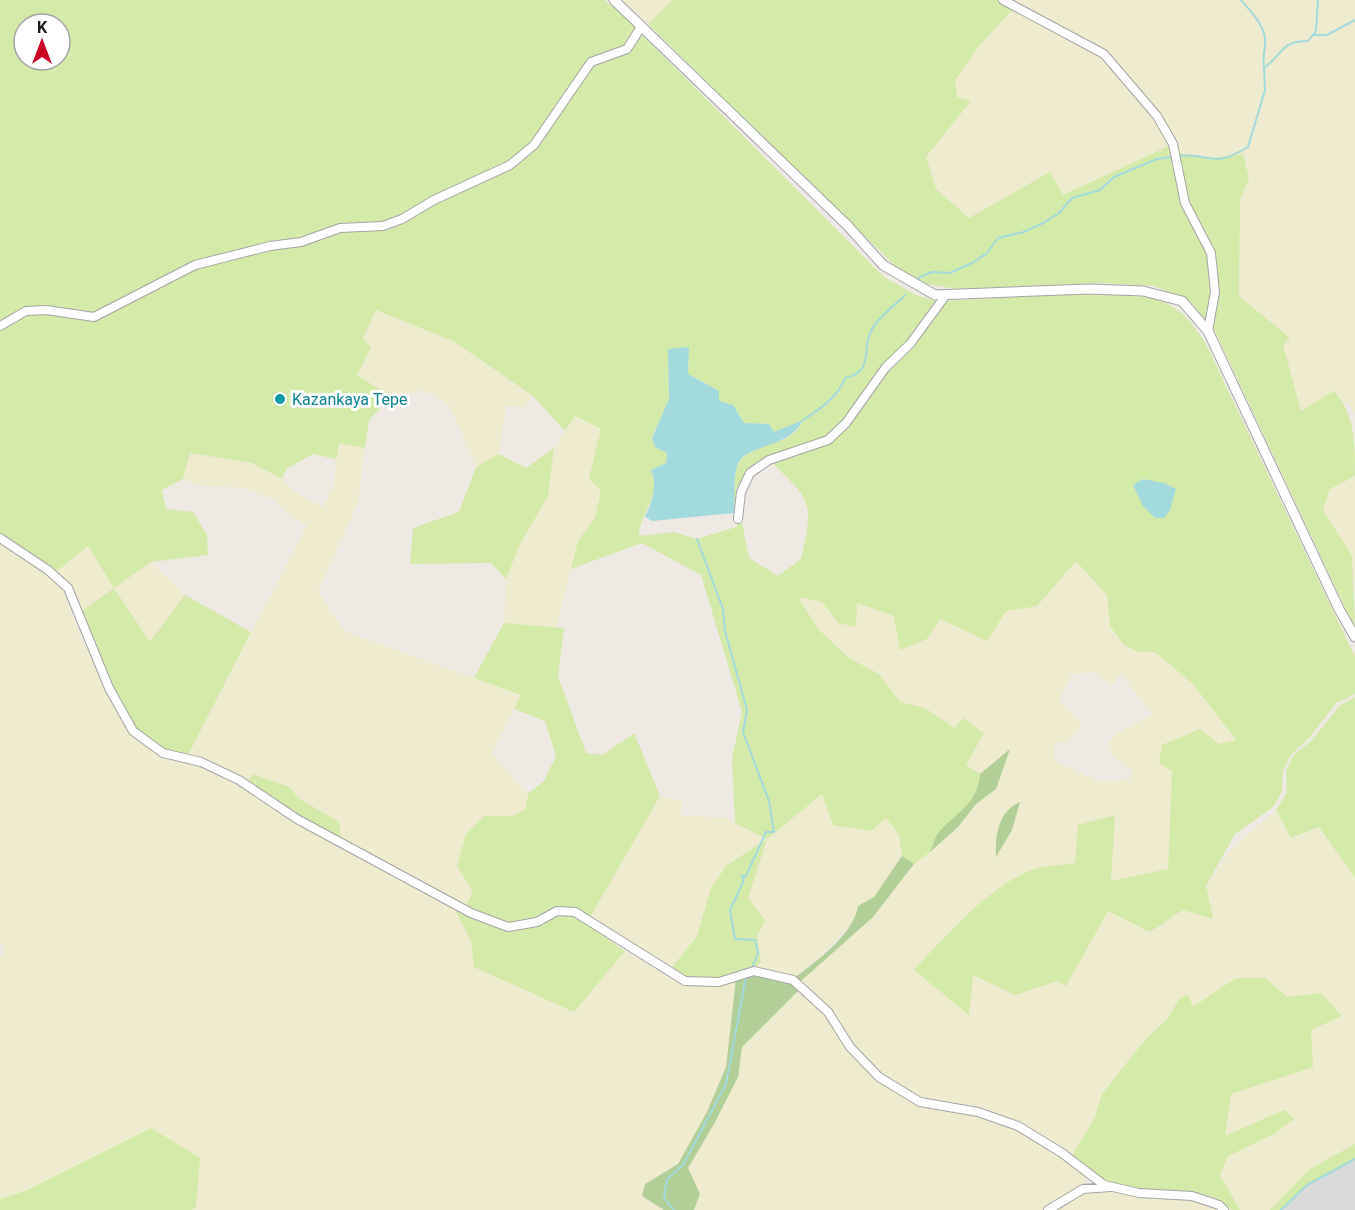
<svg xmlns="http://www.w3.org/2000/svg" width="1355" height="1210" font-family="Roboto,sans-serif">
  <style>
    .residential { fill: #dbdada }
    .farmland { fill: #eeebce; fill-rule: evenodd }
    .grass { fill: #d4eaa8; fill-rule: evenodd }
    .forest { fill: #b1cf97 }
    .water { fill: #a2dadd }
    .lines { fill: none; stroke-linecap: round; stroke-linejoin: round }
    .stream { stroke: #a2dadd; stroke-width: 2 }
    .minor-casing { stroke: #a4a4a4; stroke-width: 10 }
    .tertiary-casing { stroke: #a4a4a4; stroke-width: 11 }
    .minor { stroke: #fff; stroke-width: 8 }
    .tertiary { stroke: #fff; stroke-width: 9 }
    .culture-dot { fill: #0f9aa8; stroke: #fff; stroke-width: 2 }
    .labels { text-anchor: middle; stroke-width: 6; stroke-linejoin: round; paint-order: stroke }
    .culture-label { font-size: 16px; fill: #0d838f; stroke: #fff; text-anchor: start }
  </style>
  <rect width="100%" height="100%" fill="#efe9e3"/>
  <path class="residential" d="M 1355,1159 L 1355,1210 L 1281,1210 L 1307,1185 Z"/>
  <path class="farmland" d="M 623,0 L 672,0 L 648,24 Z
    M 1010,0 L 1355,0 L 1355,414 L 1348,402 L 1301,411 L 1283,345 L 1290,338 L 1239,296 L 1240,201 L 1249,178 L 1243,155 L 1215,158 L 1177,153 L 1175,144 L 1106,51 Z
    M 1014,8 L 1103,56 L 1155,117 L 1171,145 L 1063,195 L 1050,172 L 969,218 L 936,189 L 926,157 L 971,101 L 957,97 L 955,80 L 980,45 Z
    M 376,310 L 453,341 L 532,395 L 525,407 L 506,406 L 499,454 L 476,467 L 449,405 L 424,390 L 391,397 L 357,376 L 371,348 L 363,338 Z
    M 575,416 L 602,429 L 589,478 L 601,491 L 595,518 L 578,541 L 556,627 L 504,623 L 506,579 L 519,546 L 548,496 L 554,448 Z
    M 338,443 L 365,448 L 358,503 L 318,592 L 344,631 L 521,695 L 492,754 L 528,794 L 526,809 L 512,816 L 484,816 L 458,866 L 473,892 L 466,905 L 342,841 L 339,822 L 298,798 L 290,787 L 251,774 L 248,782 L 187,757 L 307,525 L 290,516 L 275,500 L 245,488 L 197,485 L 183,479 L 190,453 L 252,463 L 282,479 L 298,494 L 323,507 L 334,484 Z
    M 1355,476 L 1355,584 L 1352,556 L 1323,511 L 1330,489 Z
    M 0,544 L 45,573 L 64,591 L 79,634 L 129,732 L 161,758 L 199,767 L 236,784 L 336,846 L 454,908 L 471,941 L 573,1012 L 625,951 L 685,985 L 720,986 L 736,979 L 726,1067 L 707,1112 L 678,1164 L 645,1184 L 642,1197 L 664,1210 L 192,1210 L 196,1207 L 25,1191 L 0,1199 L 0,956 L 5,953 L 0,940 Z
    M 88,546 L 151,562 L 185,595 L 150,643 L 114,588 L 82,611 L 72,585 L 57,571 Z
    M 1076,561 L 1107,595 L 1110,625 L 1138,652 L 1155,652 L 1193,684 L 1236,740 L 1219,744 L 1172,771 L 1168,869 L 1111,881 L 1115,815 L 1078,825 L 1075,863 L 1038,868 L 1005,885 L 959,923 L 915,970 L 969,1014 L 973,975 L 1015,995 L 1057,981 L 1108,911 L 1150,932 L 1183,910 L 1212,918 L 1206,886 L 1234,846 L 1276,810 L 1291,838 L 1319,827 L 1355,878 L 1355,1144 L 1310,1169 L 1270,1210 L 1240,1210 L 1220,1175 L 1228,1155 L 1274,1134 L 1284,1110 L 1225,1137 L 1231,1093 L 1312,1067 L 1311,1030 L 1321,993 L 1192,1007 L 1179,999 L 1168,1018 L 1144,1041 L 1102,1094 L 1094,1119 L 1072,1155 L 1034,1130 L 1003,1115 L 973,1105 L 924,1098 L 882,1073 L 854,1045 L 832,1011 L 801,981 L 873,917 L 914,864 L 958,827 L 976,804 L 996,789 L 1009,750 L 980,774 L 965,765 L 984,734 L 962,719 L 955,728 L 925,708 L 900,702 L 879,674 L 849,658 L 818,629 L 797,597 L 822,602 L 857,603 L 894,616 L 927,639 L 940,619 L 1037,606 ZM 1094,671 L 1111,686 L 1122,673 L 1128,684 L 1153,714 L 1115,734 L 1108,744 L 1112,756 L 1132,770 L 1129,780 L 1098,781 L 1055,761 L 1054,743 L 1069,742 L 1082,723 L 1059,700 L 1072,675 Z
    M 823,793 L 886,818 L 899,835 L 902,856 L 874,897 L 858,906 L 856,918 L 825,952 L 794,978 L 755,968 L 761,962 L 757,936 L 764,920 L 748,898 L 766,840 L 727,865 L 711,888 L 698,936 L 670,970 L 590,917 L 660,796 L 683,802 L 680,815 L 726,818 L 767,839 Z
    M 799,990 L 828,1017 L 879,1077 L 920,1102 L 978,1112 L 1018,1126 L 1062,1153 L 1086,1175 L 1083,1189 L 1048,1210 L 694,1210 L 700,1194 L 688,1169 L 714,1124 L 738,1077 L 742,1047 Z
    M 1112,1190 L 1190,1199 L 1220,1210 L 1054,1210 L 1084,1192 Z"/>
  <path class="grass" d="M 0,0 L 605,0 L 636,28 L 625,47 L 587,60 L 532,142 L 505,165 L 432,197 L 402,216 L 383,221 L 342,224 L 292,241 L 223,256 L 94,313 L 46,306 L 23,308 L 0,321 ZM 24,24 L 60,24 L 60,60 L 24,60 Z
    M 672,0 L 999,0 L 1014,8 L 980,45 L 955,80 L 957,97 L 971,101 L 926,157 L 936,189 L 969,218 L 1050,172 L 1063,195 L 1171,145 L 1181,206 L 1209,254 L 1212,292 L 1206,321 L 1190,301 L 1154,286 L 1099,283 L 956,289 L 922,283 L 894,265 L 648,24 Z
    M 641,34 L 884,277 L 916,295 L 935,301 C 925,314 916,330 906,342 C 897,352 888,360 880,369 C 862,390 850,424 827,438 C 783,464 742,442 738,513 L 734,513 C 735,499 732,478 738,465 C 748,441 789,450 803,421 L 774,432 L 769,424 L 744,423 L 733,405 L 719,402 L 719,391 L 688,374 L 689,348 L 668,349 L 669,399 L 652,438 L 655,447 L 667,453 L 666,463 L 651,470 C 663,496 639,513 639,536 L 674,532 L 697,539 L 736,527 L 741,518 L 749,558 L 778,576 L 801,559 C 814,502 812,501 770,461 L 829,442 L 849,424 L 889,368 L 914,345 L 946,301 C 989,299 1136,286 1168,304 C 1186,314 1195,327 1206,344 L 1355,657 L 1355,694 L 1336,703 L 1310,737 L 1290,756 L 1283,771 L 1282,792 L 1273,807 L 1235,834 L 1206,886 L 1213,919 L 1183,910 L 1150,932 L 1108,911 L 1066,986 L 1057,981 L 1015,995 L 973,975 L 969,1015 L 914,970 C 947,935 992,882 1038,868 C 1050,865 1063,865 1075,863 L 1078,825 L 1115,815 L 1111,881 L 1168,869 L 1172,771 L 1159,763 L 1162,745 L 1200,729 L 1219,744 L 1236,740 L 1193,684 L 1155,652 L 1138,652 L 1124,645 L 1110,626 L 1107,595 L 1076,561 L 1037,606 L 1006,611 L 987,641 L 940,619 L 927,639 L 900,650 L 894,616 L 857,603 L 856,627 L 838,623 L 822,602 L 798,597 L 818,629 L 849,658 L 879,674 L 900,702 L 925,708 L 955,728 L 963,718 L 984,733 L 966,765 L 980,774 L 979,791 L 954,821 L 939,832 L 930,852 L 914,864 L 902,856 L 899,835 L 886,818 L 871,831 L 833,825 L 822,794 L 767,839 L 748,898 L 765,920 L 757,936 L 761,962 C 746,978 708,982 687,979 C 681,978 675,973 670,970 L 697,936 L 711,888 L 727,865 L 767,839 L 735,823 L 732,758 L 742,712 L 701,575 L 642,543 L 571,569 L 578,541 L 595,518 L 601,491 L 589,478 L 601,429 L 575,416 L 565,431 L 532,395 L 453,341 L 376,310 L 363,338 L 371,348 L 357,375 L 391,397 L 369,420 L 365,448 L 339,443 L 336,459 L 313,454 L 286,469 L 282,479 L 252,463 L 190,453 L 183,479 L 162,490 L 166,509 L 193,512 L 207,535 L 208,555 L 151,562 L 114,588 L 150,642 L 185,595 L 251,632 L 187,757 C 169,752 147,744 135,729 C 115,706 88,640 82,611 L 114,588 L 88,546 L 57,571 L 0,535 L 0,330 L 26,314 L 47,313 L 96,320 L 197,268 L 270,249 L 306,244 L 344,231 L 389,230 L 409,221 L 436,202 L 514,168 L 542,141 L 593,65 L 630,52 Z
    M 1177,153 L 1215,158 L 1243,154 L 1249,178 L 1240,201 L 1239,296 L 1290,338 L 1283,345 L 1301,411 L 1334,391 C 1355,414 1355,442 1355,476 L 1330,489 L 1323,510 L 1352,556 L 1355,629 L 1212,325 L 1217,292 L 1215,253 L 1188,201 Z
    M 554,448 L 548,496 L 519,546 L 506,579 L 491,563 L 410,564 L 413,528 L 459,512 L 476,467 L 499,454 L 526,468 Z
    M 504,623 L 564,628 L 558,676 L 586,753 L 603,755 L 634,733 L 660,796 L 590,917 C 552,893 547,922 510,923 C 497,924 478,910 466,905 L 473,892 L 457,866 L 466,834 L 484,816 L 512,816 L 526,809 L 528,794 L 544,781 L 556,756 L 545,721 L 514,709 L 521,695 L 474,678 Z
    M 1355,697 L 1355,878 L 1319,827 L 1291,838 L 1276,810 L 1287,792 L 1286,771 L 1293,756 L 1314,738 L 1339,706 Z
    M 252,774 L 290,787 L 298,798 L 339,822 L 342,841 L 296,815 L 248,782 Z
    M 454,908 L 507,930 L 538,927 L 557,915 L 573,915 L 625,951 L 574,1012 L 474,967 L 471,941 Z
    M 1236,978 L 1265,978 L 1287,997 L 1321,993 L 1342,1016 L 1311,1030 L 1313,1067 L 1231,1094 L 1225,1136 L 1284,1110 L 1294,1119 L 1274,1134 L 1228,1156 L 1220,1175 L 1240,1210 L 1231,1210 C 1210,1181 1142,1196 1110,1183 C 1097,1177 1081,1165 1072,1155 L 1094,1119 L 1102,1094 L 1144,1041 L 1168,1018 L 1179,999 L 1188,995 L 1193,1007 Z
    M 151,1128 L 200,1158 L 196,1207 L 192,1210 L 0,1210 L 0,1199 L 25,1191 Z
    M 1355,1144 L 1355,1159 L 1307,1185 L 1281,1210 L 1270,1210 L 1310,1169 Z"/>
  <path class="forest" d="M 1010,749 L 996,789 L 976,804 L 958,827 L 930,852 C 933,846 935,836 940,831 C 958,811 978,803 980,774 Z
    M 1020,802 L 1012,830 L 996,857 C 995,836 998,811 1020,802 Z
    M 902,856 L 914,864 L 873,917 L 801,981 L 794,978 C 817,961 853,935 858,906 L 874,897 Z
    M 755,974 L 791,983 L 799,990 L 742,1047 L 738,1077 L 714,1124 L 688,1168 L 700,1194 L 694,1210 L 664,1210 L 642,1196 L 645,1184 L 678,1164 L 707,1112 L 726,1067 L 736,979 Z"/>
  <path class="water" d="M 689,347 L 688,374 L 719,391 L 719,401 L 733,405 L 744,423 L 769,424 L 774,432 L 803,420 C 788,450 744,443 737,466 C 733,481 735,498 734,513 L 652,521 L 645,517 C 652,502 658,486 651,470 L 666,463 L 667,453 L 655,447 L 652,438 L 669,399 L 668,349 Z
    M 1143,479 L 1164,483 L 1176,489 L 1170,510 L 1164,518 L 1155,518 L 1143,506 L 1133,485 Z"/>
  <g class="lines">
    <path class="stream" d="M 1241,0 C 1250,10 1263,24 1265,38 C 1266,48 1262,56 1264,68
      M 1314,35 L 1327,35 L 1355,20
      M 1178,156 C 1212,152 1210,170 1248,147 L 1265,90 L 1264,68 C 1283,54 1281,41 1308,41 L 1316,31 L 1318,0
      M 918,278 L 932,272 L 950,273 L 974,262 L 987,253 L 998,238 L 1024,232 L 1045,222 L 1059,213 L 1072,198 L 1100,190 L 1114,177 L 1157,159 L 1172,157
      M 803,420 C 819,410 839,396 845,378 C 875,372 861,348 872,329 C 879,317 895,305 905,295
      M 697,539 L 723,609 L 725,631 L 747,710 L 743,732 L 769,801 L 774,832 L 766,832 L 746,876 L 742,876 L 744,880 L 730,910 L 735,939 L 755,940 L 758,953 L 752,968
      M 674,1210 L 664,1198 L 667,1179 L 683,1165 L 726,1084 L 746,976
      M 1281,1210 L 1307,1185 L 1355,1159"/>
    <g class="minor-casing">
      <path id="minor" d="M 1003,0 L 1104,54 L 1157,116 L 1173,144 L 1185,203 L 1211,253 L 1215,292 L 1208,331
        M 0,326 L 26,311 L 46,310 L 94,317 L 195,265 L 270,246 L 301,242 L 340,228 L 383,226 L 402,219 L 434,200 L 510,165 L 534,145 L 591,62 L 627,49 L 641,27
        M 738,519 L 741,492 L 750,473 L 769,460 L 828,440 L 846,423 L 886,367 L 910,344 L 946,295
        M 0,538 L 48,570 L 68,588 L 109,688 L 133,731 L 163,753 L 201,762 L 239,780 L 297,819 L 471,913 L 508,927 L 537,922 L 557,911 L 575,912 L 685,981 L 719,982 L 754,971 L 793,980 L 828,1012 L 850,1047 L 879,1077 L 920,1102 L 978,1112 L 1018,1126 L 1062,1153 L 1104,1185 L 1139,1193 L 1192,1196 L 1219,1205 L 1224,1210
        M 1048,1210 L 1083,1189 L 1110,1187"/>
    </g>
    <g class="tertiary-casing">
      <path id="tertiary" d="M 614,0 L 847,225 L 883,265 L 935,295 L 1089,289 L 1143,291 L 1182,301 L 1208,331 L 1339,609 L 1355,637"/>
    </g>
    <use href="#minor" class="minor"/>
    <use href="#tertiary" class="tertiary"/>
  </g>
  <circle class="culture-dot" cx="280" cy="399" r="6"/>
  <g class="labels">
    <g class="culture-label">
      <text x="292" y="405">Kazankaya Tepe</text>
    </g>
  </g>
  <g transform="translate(42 42)"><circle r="28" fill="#ffffff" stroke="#a5a5a5" stroke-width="1.5"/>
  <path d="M0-4.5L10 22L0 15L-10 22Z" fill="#cb0023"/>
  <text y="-9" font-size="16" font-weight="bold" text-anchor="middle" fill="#1d1d1d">K</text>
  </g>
</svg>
